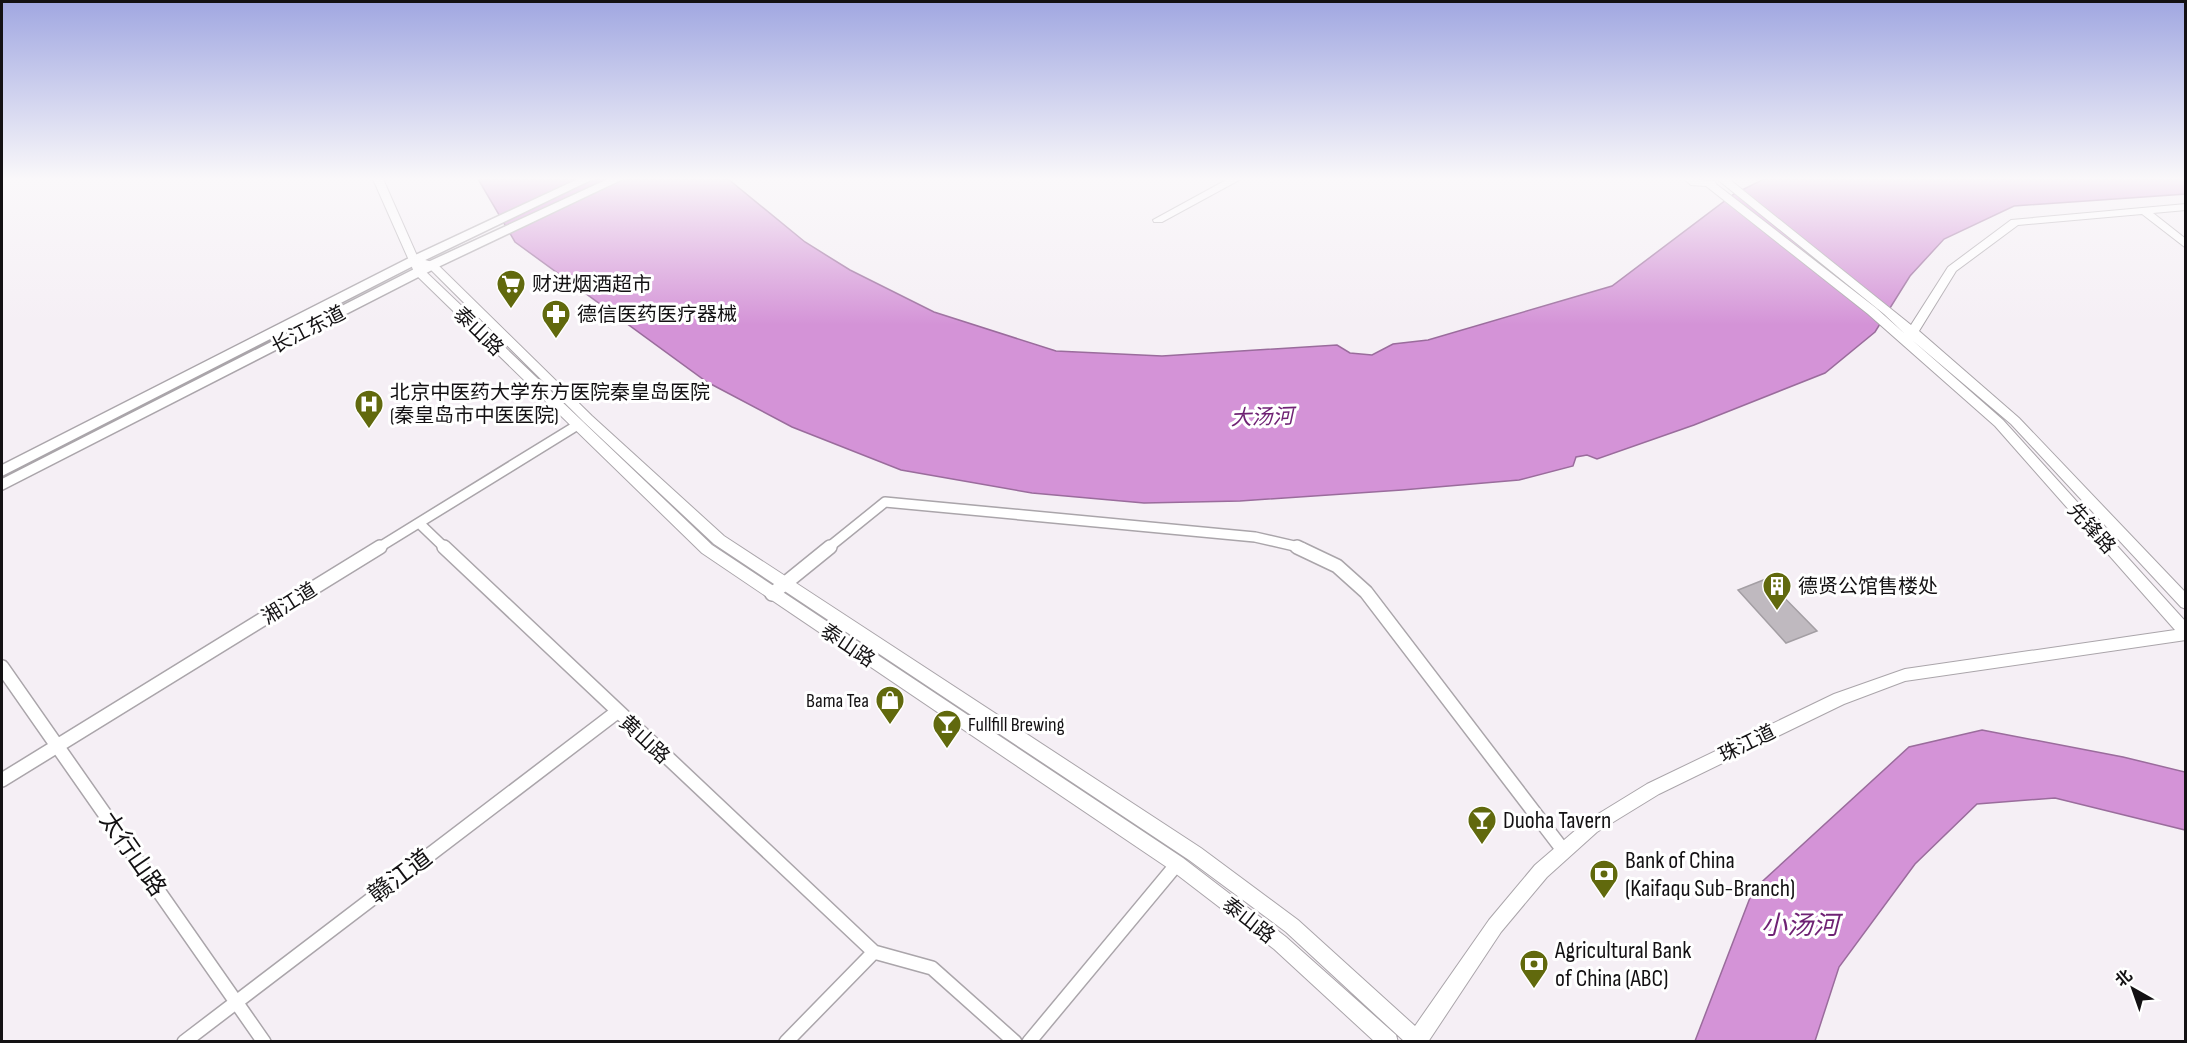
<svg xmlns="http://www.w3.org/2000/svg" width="2187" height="1043" font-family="'Sofia Sans Condensed','Noto Sans SC',sans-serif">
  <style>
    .water { fill: #d493d7; stroke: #9a6c9c; stroke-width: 1.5 }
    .building { fill: #bfb9bf; stroke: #a39ea3; stroke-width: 1.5 }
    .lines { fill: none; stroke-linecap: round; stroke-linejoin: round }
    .minor-far1-casing { stroke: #aaa5aa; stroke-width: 12 }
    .minor-casing { stroke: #aaa5aa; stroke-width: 16 }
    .tertiary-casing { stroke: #aaa5aa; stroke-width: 2 }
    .secondary-casing { stroke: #aaa5aa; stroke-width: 3 }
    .minor-far1 { stroke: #fff; stroke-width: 9 }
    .minor { stroke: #fff; stroke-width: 13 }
    .tertiary { fill: #fff; fill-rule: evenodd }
    .secondary { fill: #fff; fill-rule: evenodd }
    .labels { text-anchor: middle; stroke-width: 6; stroke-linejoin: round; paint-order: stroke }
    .poi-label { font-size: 20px; fill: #131113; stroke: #fff; text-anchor: start }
    .street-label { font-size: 20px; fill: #131113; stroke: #fff }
    .water-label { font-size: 21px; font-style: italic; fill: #6f2274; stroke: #fff }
    .near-poi-label { font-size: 24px; fill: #131113; stroke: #fff; text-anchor: start }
    .near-street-label { font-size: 24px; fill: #131113; stroke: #fff }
    .near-water-label { font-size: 26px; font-style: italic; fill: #6f2274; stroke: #fff }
  </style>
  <rect width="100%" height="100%" fill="#f5eff5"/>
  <path class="water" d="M 478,179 L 728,179 L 805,242 L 850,270 L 934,312 L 1056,351 L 1162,356 L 1337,345 L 1350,353 L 1372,355 L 1393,344 L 1428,340 L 1612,286 L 1734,194 L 1764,179 L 2185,179 L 2186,194 L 2014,206 L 1944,239 L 1910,276 L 1875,332 L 1825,373 L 1694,425 L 1597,459 L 1587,455 L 1576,457 L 1573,466 L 1519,480 L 1402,490 L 1240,501 L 1144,503 L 1032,493 L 901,470 L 792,427 L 707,382 L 515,242 Z
    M 1982,730 L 2123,757 L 2185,772 L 2185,830 L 2055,798 L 1977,804 L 1915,864 L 1839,967 L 1815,1041 L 1695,1041 L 1753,890 L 1909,747 Z"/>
  <path class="building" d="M 1766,579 L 1817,631 L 1786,643 L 1738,590 Z"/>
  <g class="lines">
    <g class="minor-far1-casing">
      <path id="minor-far1" d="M 419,523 L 445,548
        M 378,548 L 576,426
        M 828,548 L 885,502 L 1255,537 L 1303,548"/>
    </g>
    <g class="minor-casing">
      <path id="minor" d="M 444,547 L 874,952 L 932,968 L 1015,1042
        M 1297,547 L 1337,566 L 1366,592 L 1563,850
        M 772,594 L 830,547
        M 2,667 L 264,1042
        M 2,780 L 380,547
        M 184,1042 L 617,712
        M 786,1042 L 874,952
        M 1029,1042 L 1177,864"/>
    </g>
    <g class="tertiary-casing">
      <path id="tertiary" d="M 373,179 L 383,179 L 418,258 L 436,263 L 592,416 L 724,536 L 1201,848 L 1298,920 L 1415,1026 L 1489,920 L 1535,865 L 1585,822 L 1647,784 L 1834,694 L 1905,669 L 2175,630 L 1995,426 L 1868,314 L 1706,186 L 1691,185 L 1684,179 L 1715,181 L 1716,184 L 1876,308 L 1905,334 L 1884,314 L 1717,179 L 1729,179 L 1911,325 L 1948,267 L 2011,220 L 2186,204 L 2186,210 L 2153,213 L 2186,239 L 2186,248 L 2142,214 L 2018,225 L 1956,271 L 1919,331 L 2019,418 L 2186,593 L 2186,609 L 2181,607 L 2011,424 L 1912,340 L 2003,420 L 2186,622 L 2186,640 L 1905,681 L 1844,704 L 1659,794 L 1597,832 L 1547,877 L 1501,932 L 1428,1042 L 1405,1042 L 1286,932 L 1189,860 L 714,544 L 584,422 L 428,267 L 422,265 L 424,270 L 712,545 L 1183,858 L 1286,937 L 1396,1035 L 1398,1042 L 1375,1042 L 1274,949 L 1171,870 L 702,553 L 415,274 Z
        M 1228,179 L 1241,179 L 1162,222 L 1154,222 L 1153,220 Z"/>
    </g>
    <g class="secondary-casing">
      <path id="secondary" d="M 578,179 L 593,179 L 419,263 L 2,476 L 2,465 L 411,257 Z
        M 608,179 L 623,179 L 436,268 L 2,490 L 2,479 L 428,262 Z"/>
    </g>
    <use href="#minor-far1" class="minor-far1"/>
    <use href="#minor" class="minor"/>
    <use href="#tertiary" class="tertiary"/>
    <use href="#secondary" class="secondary"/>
  </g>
  <linearGradient id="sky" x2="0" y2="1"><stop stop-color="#a0a7e1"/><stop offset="0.55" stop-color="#faf8fa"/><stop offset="1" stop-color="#faf8fa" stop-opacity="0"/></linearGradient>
  <rect width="2187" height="325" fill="url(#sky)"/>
  <defs>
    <g id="supermarket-pin" transform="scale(1.5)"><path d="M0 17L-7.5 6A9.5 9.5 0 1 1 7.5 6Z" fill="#61690d" stroke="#fff"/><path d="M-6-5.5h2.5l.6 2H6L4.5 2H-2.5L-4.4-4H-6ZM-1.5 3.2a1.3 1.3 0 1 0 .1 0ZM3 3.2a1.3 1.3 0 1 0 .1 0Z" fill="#fff"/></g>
    <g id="pharmacy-pin" transform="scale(1.5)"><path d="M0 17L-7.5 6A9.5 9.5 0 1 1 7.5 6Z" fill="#61690d" stroke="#fff"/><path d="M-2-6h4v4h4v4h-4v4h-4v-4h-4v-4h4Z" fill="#fff"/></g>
    <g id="hospital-pin" transform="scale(1.5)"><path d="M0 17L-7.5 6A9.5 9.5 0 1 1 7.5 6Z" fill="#61690d" stroke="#fff"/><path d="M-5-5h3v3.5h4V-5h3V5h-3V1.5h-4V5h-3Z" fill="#fff"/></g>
    <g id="building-pin" transform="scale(1.5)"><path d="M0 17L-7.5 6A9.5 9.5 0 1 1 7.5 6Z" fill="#61690d" stroke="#fff"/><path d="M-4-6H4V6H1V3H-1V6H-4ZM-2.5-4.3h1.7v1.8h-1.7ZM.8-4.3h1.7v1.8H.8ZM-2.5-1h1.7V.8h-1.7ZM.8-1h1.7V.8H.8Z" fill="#fff"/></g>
    <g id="shop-pin" transform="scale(1.5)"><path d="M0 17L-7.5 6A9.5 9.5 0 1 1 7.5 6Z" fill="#61690d" stroke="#fff"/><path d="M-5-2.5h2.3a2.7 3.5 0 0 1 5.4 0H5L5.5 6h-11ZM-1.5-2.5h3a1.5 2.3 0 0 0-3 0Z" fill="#fff"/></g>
    <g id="bar-pin" transform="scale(1.5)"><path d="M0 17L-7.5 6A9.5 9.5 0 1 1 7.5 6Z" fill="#61690d" stroke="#fff"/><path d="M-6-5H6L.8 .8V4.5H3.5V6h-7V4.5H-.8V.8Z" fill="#fff"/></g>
    <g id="bank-pin" transform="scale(1.5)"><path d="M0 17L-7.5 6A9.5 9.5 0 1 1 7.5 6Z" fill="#61690d" stroke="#fff"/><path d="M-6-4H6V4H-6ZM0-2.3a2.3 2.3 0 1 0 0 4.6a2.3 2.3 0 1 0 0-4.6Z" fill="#fff"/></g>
  </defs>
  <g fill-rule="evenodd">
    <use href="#supermarket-pin" x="511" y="284"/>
    <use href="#pharmacy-pin" x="556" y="314"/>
    <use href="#hospital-pin" x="369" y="404"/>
    <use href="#building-pin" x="1777" y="586"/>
    <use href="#shop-pin" x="890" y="700"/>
    <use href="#bar-pin" x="947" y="724"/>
    <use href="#bar-pin" x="1482" y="820"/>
    <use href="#bank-pin" x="1604" y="874"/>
    <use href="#bank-pin" x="1534" y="964"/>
  </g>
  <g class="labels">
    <g class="poi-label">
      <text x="532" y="291">财进烟酒超市</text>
      <text x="577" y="321">德信医药医疗器械</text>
      <text x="390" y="399">北京中医药大学东方医院秦皇岛医院<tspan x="390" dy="23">(秦皇岛市中医医院)</tspan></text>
      <text x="1798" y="593">德贤公馆售楼处</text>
      <text x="869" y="707" text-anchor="end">Bama Tea</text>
      <text x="968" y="731">Fullfill Brewing</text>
    </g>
    <g class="street-label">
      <text transform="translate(308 329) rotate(-27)" y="7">长江东道</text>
      <text transform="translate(479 331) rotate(44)" y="7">泰山路</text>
      <text transform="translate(2092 528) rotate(48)" y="7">先锋路</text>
      <text transform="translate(289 603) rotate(-32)" y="7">湘江道</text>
      <text transform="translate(848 645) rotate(34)" y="7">泰山路</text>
      <text transform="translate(645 739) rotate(43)" y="7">黄山路</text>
      <text transform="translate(1747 743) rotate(-26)" y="7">珠江道</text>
      <text transform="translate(1249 920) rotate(38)" y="7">泰山路</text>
    </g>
    <g class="water-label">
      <text transform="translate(1262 417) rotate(-2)" y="7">大汤河</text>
    </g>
    <g class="near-poi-label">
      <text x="1503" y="828">Duoha Tavern</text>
      <text x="1625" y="868">Bank of China<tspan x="1625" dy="28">(Kaifaqu Sub-Branch)</tspan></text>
      <text x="1555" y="958">Agricultural Bank<tspan x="1555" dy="28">of China (ABC)</tspan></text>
    </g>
    <g class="near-street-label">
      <text transform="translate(133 854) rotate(55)" y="8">太行山路</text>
      <text transform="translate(400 876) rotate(-37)" y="8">赣江道</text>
    </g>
    <g class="near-water-label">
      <text x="1800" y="934">小汤河</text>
    </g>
  </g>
  <rect width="2187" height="1043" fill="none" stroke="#131113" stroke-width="6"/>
  <g transform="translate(2133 989) rotate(320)" stroke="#ffffff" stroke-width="4.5" paint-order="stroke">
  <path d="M0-4.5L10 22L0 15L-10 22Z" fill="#131113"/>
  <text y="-9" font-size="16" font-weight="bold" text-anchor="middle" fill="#131113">北</text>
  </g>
</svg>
